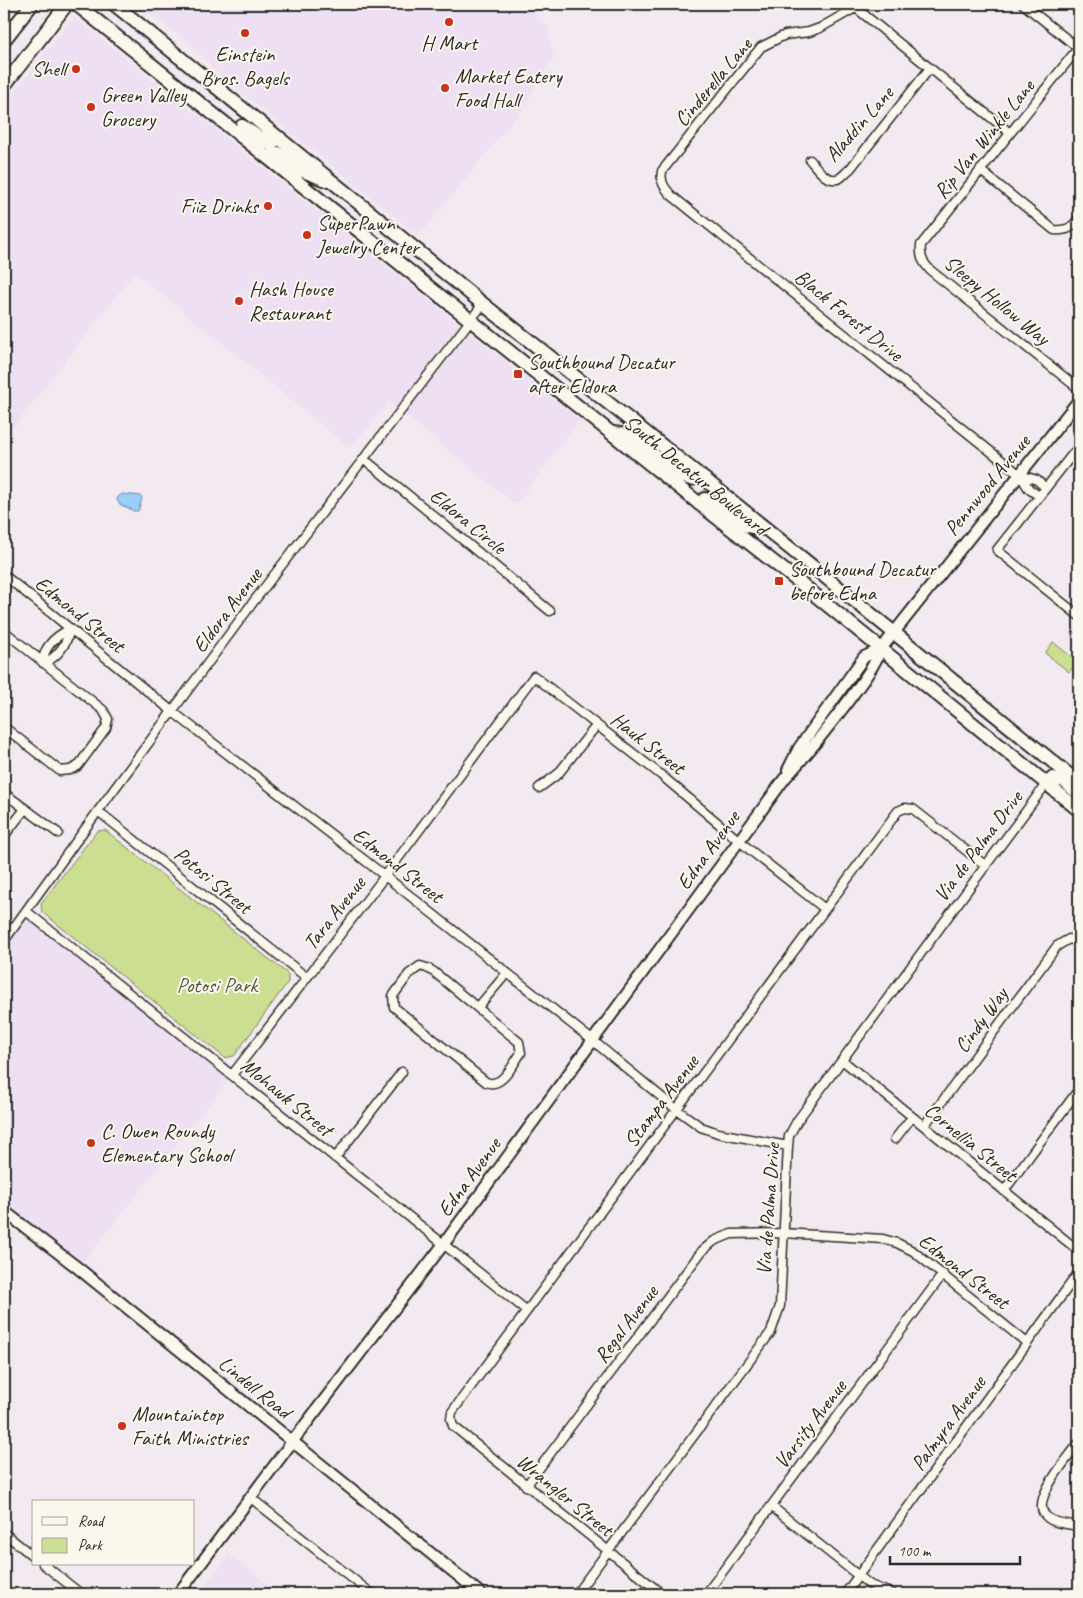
<svg xmlns="http://www.w3.org/2000/svg" width="1083" height="1598" font-family="Caveat,sans-serif">
  <style>
    .built { fill: #eedff2 }
    .green { fill: #cbde92; stroke: #7b845e }
    .water { fill: #9bcef8; stroke: #6e8da6 }
    .lines { fill: none; stroke-linecap: round; stroke-linejoin: round }
    .minor-casing { stroke: #2b2b2b; stroke-width: 11 }
    .tertiary-casing { stroke: #2b2b2b; stroke-width: 14 }
    .primary-casing { stroke: #2b2b2b; stroke-width: 16 }
    .minor { stroke: #fbf7ec; stroke-width: 8 }
    .tertiary { stroke: #fbf7ec; stroke-width: 10 }
    .primary { stroke: #fbf7ec; stroke-width: 12 }
    .poi-dot { fill: #c8321e; stroke: #fbf7ec; stroke-width: 2 }
    .labels { text-anchor: middle; stroke-width: 4; stroke-linejoin: round; paint-order: stroke }
    .poi-label { font-size: 21px; fill: #2b2b2b; stroke: #fbf7ec; text-anchor: start }
    .street-label { font-size: 21px; fill: #2b2b2b; stroke: #fbf7ec }
    .park-label { font-size: 21px; fill: #535845; stroke: #fbf7ec }
  </style>
  <rect width="100%" height="100%" fill="#f3e9f0"/>
  <filter id="ink" filterUnits="userSpaceOnUse"><feTurbulence type="fractalNoise" baseFrequency=".02" numOctaves="2"/><feDisplacementMap in="SourceGraphic" scale="10" xChannelSelector="R" yChannelSelector="G"/><feConvolveMatrix kernelMatrix="1 2 1 2 8 2 1 2 1" color-interpolation-filters="sRGB"/></filter>
  <g filter="url(#ink)">
    <path class="built" d="M 138,4 L 527,4 L 548,28 L 553,56 L 522,109 L 419,236 L 220,75 L 193,47 Z
      M 74,17 L 579,420 L 516,505 L 389,402 L 350,448 L 135,272 L 4,439 L 4,105 Z
      M 26,911 L 232,1075 L 78,1268 L 4,1211 L 4,940 Z
      M 229,1554 L 280,1594 L 199,1594 Z"/>
    <path class="green" d="M 1053,642 L 1078,662 L 1069,672 L 1045,653 Z
      M 105,830 L 288,974 L 288,982 L 234,1056 L 225,1058 L 42,912 L 41,903 L 97,831 Z"/>
    <path class="water" d="M 122,494 L 141,496 L 142,499 L 138,511 L 133,511 C 128,506 117,507 117,498 Z"/>
    <g class="lines">
      <g class="minor-casing">
        <path id="minor" d="M 862,4 L 820,28 L 809,32 L 785,35 L 761,47 L 662,171 C 660,182 664,187 671,195 L 1020,475 L 1029,489 L 1039,496
          M 1023,4 L 1078,48
          M 856,8 L 1010,133
          M 1079,47 L 921,245 C 920,257 922,261 930,270 L 1079,389
          M 810,160 C 817,168 827,184 840,178 C 843,176 847,171 850,169 L 930,68
          M 980,170 L 1054,230 C 1067,231 1072,228 1079,218
          M 1079,446 L 997,550 L 1079,616
          M 364,459 L 550,611
          M 1020,475 L 1037,480 L 1046,488
          M 4,575 L 173,712 L 385,876 L 592,1040 L 676,1109 L 701,1127 L 718,1133 L 788,1146
          M 70,629 C 67,643 58,658 43,663 C 43,646 56,636 70,629 Z
          M 4,631 L 103,710 L 108,719 L 106,728 L 78,766 L 70,770 L 60,771 L 4,727
          M 539,788 L 558,774 L 596,726
          M 4,793 L 58,833
          M 98,811 L 306,977
          M 4,836 L 25,809
          M 26,911 L 526,1310
          M 4,941 L 98,811 L 251,605 L 483,304
          M 420,966 L 427,968 L 434,972 L 519,1042 L 521,1053 C 513,1064 502,1089 486,1082 L 394,1007 L 393,996 L 409,974 Z
          M 478,1007 L 507,973
          M 842,1060 L 1079,1251
          M 232,1075 L 385,876 L 534,676 L 661,775 L 750,850 L 825,909
          M 924,1126 L 1057,946 L 1069,939 L 1079,942
          M 895,1139 L 912,1117
          M 335,1158 L 402,1072
          M 1004,1191 L 1079,1089
          M 1079,1443 C 1069,1457 1029,1501 1046,1516 C 1053,1524 1069,1524 1079,1526
          M 526,1486 L 702,1251 L 714,1241 L 731,1234 L 783,1233 L 883,1239 L 897,1243 L 913,1251 L 1027,1343
          M 251,1498 L 372,1594
          M 771,1506 L 870,1585 L 893,1594
          M 4,1533 L 34,1557
          M 43,1564 L 81,1594
          M 576,1594 L 771,1332 L 780,1306 L 788,1146 L 789,1136 L 797,1121 L 1046,784
          M 662,1594 L 453,1426 L 451,1419 L 452,1412 L 898,811 L 905,808 L 913,809 L 986,866
          M 706,1594 L 943,1274
          M 845,1594 L 1079,1272"/>
      </g>
      <g class="tertiary-casing">
        <path id="tertiary" d="M 788,770 L 799,748 L 864,657 L 881,649
          M 4,1211 L 78,1268 L 481,1594
          M 178,1594 L 292,1442 L 443,1245 L 785,778 C 807,755 826,730 846,704 C 859,686 873,669 881,649 L 1079,400"/>
      </g>
      <g class="primary-casing">
        <path id="primary" d="M 76,4 L 701,505 L 804,586 L 1079,810
          M 114,4 L 483,304 L 717,489 L 1079,783
          M 4,40 L 32,4
          M 4,86 L 67,4
          M 242,126 L 267,143 L 271,143 L 280,138
          M 268,157 L 273,153 L 278,153 L 303,171 L 326,180
          M 613,433 L 627,435 L 634,439 L 678,475 L 691,479 L 702,477
          M 699,504 L 705,499 L 710,501 L 747,526 L 765,529
          M 1046,784 L 1053,778 L 1064,781 L 1079,794"/>
      </g>
      <use href="#minor" class="minor"/>
      <use href="#tertiary" class="tertiary"/>
      <use href="#primary" class="primary"/>
    </g>
  </g>
  <g class="poi-dot">
    <circle cx="449" cy="22" r="5"/>
    <circle cx="245" cy="33" r="5"/>
    <circle cx="76" cy="69" r="5"/>
    <circle cx="445" cy="88" r="5"/>
    <circle cx="91" cy="107" r="5"/>
    <circle cx="268" cy="206" r="5"/>
    <circle cx="307" cy="235" r="5"/>
    <circle cx="239" cy="301" r="5"/>
    <rect x="513" y="369" width="10" height="10" rx="2.5"/>
    <rect x="774" y="576" width="10" height="10" rx="2.5"/>
    <circle cx="91" cy="1143" r="5"/>
    <circle cx="122" cy="1426" r="5"/>
  </g>
  <g class="labels">
    <g class="poi-label">
      <text x="449" y="50" text-anchor="middle">H Mart</text>
      <text x="245" y="61" text-anchor="middle">Einstein<tspan x="245" dy="24">Bros. Bagels</tspan></text>
      <text x="66" y="76" text-anchor="end">Shell</text>
      <text x="455" y="83">Market Eatery<tspan x="455" dy="24">Food Hall</tspan></text>
      <text x="101" y="102">Green Valley<tspan x="101" dy="24">Grocery</tspan></text>
      <text x="258" y="213" text-anchor="end">Fiiz Drinks</text>
      <text x="317" y="230">SuperPawn<tspan x="317" dy="24">Jewelry Center</tspan></text>
      <text x="249" y="296">Hash House<tspan x="249" dy="24">Restaurant</tspan></text>
      <text x="528" y="369">Southbound Decatur<tspan x="528" dy="24">after Eldora</tspan></text>
      <text x="789" y="576">Southbound Decatur<tspan x="789" dy="24">before Edna</tspan></text>
      <text x="101" y="1138">C. Owen Roundy<tspan x="101" dy="24">Elementary School</tspan></text>
      <text x="132" y="1421">Mountaintop<tspan x="132" dy="24">Faith Ministries</tspan></text>
    </g>
    <g class="street-label">
      <text transform="translate(713 82) rotate(-50)" y="7">Cinderella Lane</text>
      <text transform="translate(859 124) rotate(-49)" y="7">Aladdin Lane</text>
      <text transform="translate(984 139) rotate(-51)" y="7">Rip Van Winkle Lane</text>
      <text transform="translate(997 300) rotate(39)" y="7">Sleepy Hollow Way</text>
      <text transform="translate(849 315) rotate(39)" y="7">Black Forest Drive</text>
      <text transform="translate(696 475) rotate(39)" y="7">South Decatur Boulevard</text>
      <text transform="translate(987 485) rotate(-51)" y="7">Pennwood Avenue</text>
      <text transform="translate(468 521) rotate(39)" y="7">Eldora Circle</text>
      <text transform="translate(227 610) rotate(-53)" y="7">Eldora Avenue</text>
      <text transform="translate(80 614) rotate(39)" y="7">Edmond Street</text>
      <text transform="translate(648 743) rotate(38)" y="7">Hauk Street</text>
      <text transform="translate(978 846) rotate(-53)" y="7">Via de Palma Drive</text>
      <text transform="translate(708 850) rotate(-54)" y="7">Edna Avenue</text>
      <text transform="translate(398 865) rotate(38)" y="7">Edmond Street</text>
      <text transform="translate(213 880) rotate(39)" y="7">Potosi Street</text>
      <text transform="translate(334 913) rotate(-52)" y="7">Tara Avenue</text>
      <text transform="translate(981 1020) rotate(-54)" y="7">Cindy Way</text>
      <text transform="translate(287 1097) rotate(39)" y="7">Mohawk Street</text>
      <text transform="translate(661 1101) rotate(-53)" y="7">Stampa Avenue</text>
      <text transform="translate(971 1142) rotate(39)" y="7">Cornellia Street</text>
      <text transform="translate(469 1177) rotate(-54)" y="7">Edna Avenue</text>
      <text transform="translate(768 1209) rotate(-86)" y="7">Via de Palma Drive</text>
      <text transform="translate(964 1271) rotate(38)" y="7">Edmond Street</text>
      <text transform="translate(626 1324) rotate(-53)" y="7">Regal Avenue</text>
      <text transform="translate(255 1387) rotate(39)" y="7">Lindell Road</text>
      <text transform="translate(948 1423) rotate(-54)" y="7">Palmyra Avenue</text>
      <text transform="translate(810 1424) rotate(-53)" y="7">Varsity Avenue</text>
      <text transform="translate(565 1495) rotate(39)" y="7">Wrangler Street</text>
    </g>
    <g class="park-label">
      <text x="217" y="992">Potosi Park</text>
    </g>
  </g>
  <rect width="1083" height="1598" fill="none" stroke="#fbf7ec" stroke-width="20"/>
  <rect x="10" y="10" width="1063" height="1578" fill="none" stroke="#2b2b2b" stroke-width="2" filter="url(#ink)"/>
  <rect x="32" y="1500" width="162" height="65" fill="#fbf7ec" stroke="#a8a59f"/>
  <rect x="42" y="1517" width="25" height="8" fill="#fbf7ec" stroke="#a8a59f"/>
  <text x="78" y="1526" font-size="15" fill="#2b2b2b">Road</text>
  <rect x="42" y="1538" width="25" height="15" fill="#cbde92" stroke="#a8a59f"/>
  <text x="78" y="1550" font-size="15" fill="#2b2b2b">Park</text>
  <path d="M890 1556v8h130v-8" fill="none" stroke="#2b2b2b" stroke-width="2.5"/>
  <text x="898" y="1556" font-size="15" fill="#2b2b2b" stroke="#fbf7ec" stroke-width="4" paint-order="stroke">100 m</text>
</svg>
